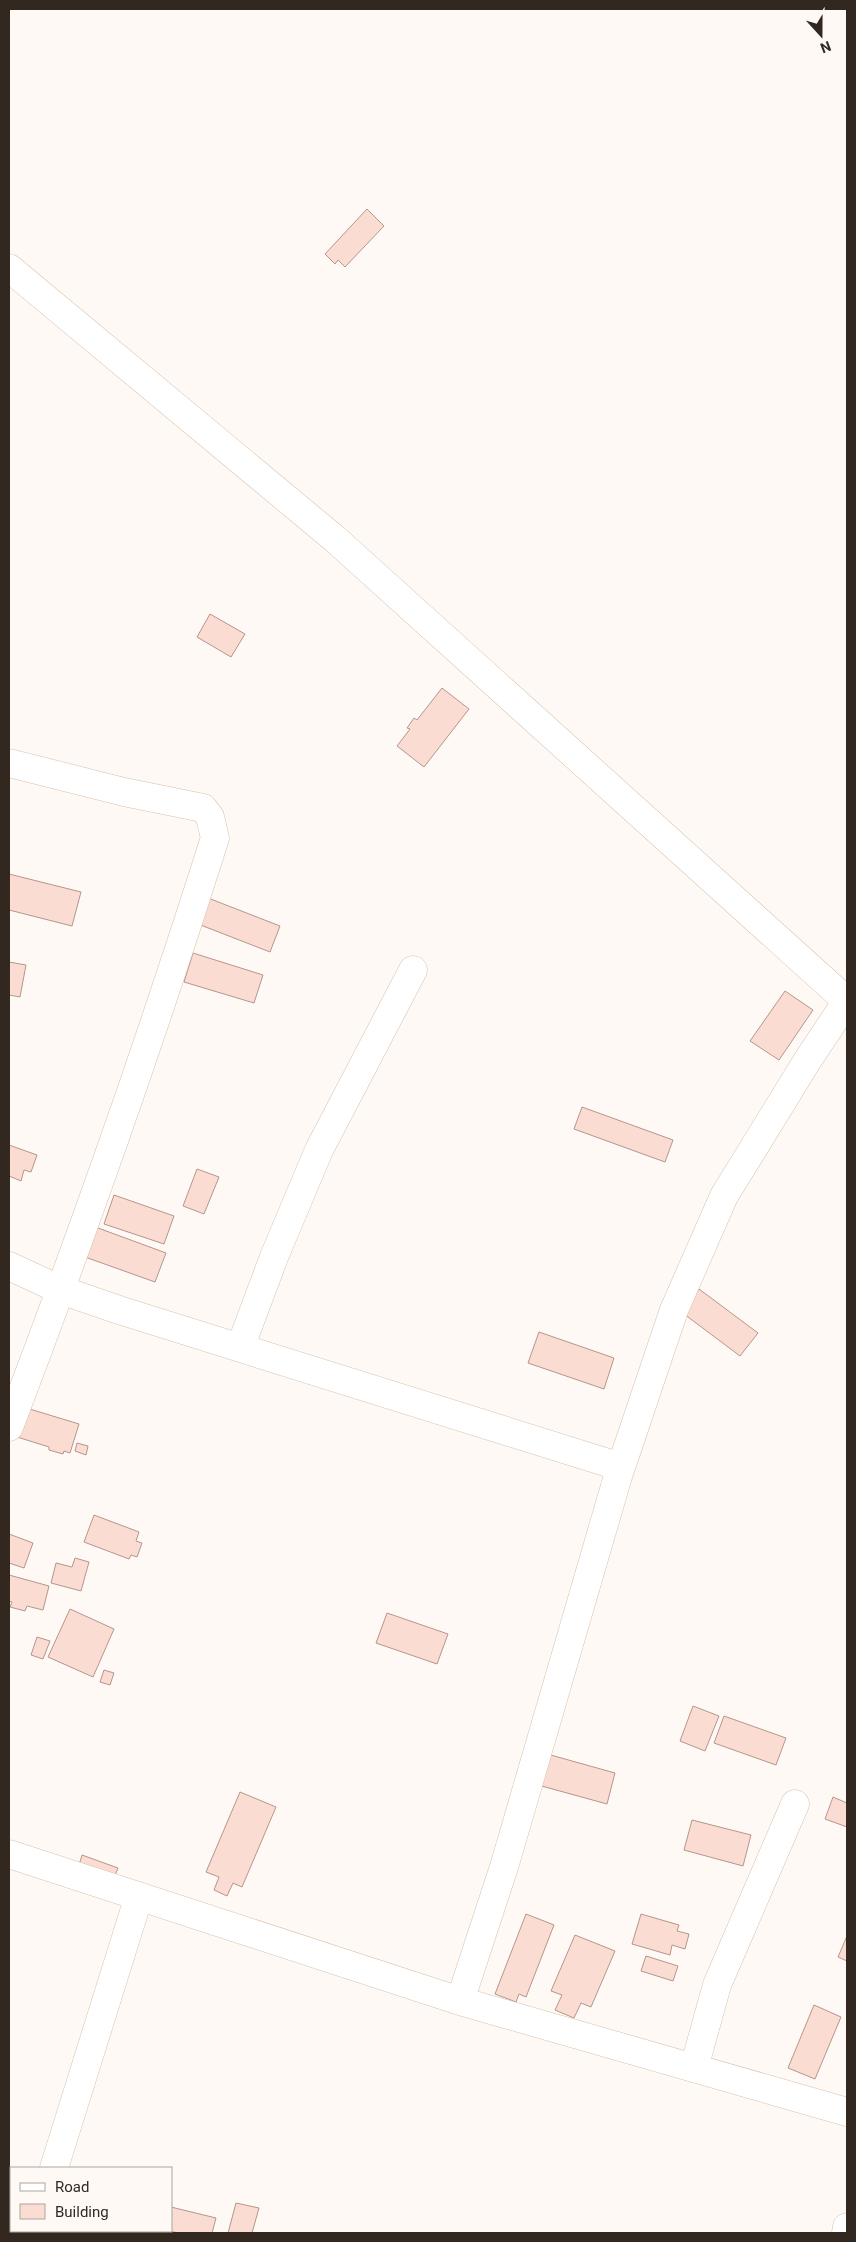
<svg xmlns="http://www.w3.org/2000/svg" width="856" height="2242" font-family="Roboto,sans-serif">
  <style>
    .building { fill: #fadcd2; stroke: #b5968b }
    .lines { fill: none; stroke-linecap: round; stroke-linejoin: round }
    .minor-casing { stroke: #d9c1ab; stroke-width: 29 }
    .minor { stroke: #fff; stroke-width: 28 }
  </style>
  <rect width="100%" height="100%" fill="#fef9f5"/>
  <path class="building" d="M 367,209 L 384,226 L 345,267 L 338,260 L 335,264 L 325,254 Z
    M 210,614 L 245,634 L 231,657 L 197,637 Z
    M 442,688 L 469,709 L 424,767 L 397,746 L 410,729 L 407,728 L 414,718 L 417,720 Z
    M 9,874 L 81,892 L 72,926 L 9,910 Z
    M 208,898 L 280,926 L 270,952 L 198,924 Z
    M 193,953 L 263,975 L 254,1003 L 184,982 Z
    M 9,962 L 26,965 L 20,997 L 9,995 Z
    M 785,991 L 813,1010 L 779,1060 L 750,1041 Z
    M 582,1107 L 673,1140 L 665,1162 L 574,1129 Z
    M 9,1145 L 37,1155 L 31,1172 L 24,1170 L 21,1181 L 9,1176 Z
    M 197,1169 L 219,1177 L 204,1214 L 183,1206 Z
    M 114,1195 L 174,1216 L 164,1244 L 104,1224 Z
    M 90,1225 L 166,1253 L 155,1282 L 85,1257 Z
    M 699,1289 L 758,1333 L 740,1356 L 684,1314 L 689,1302 Z
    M 539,1332 L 614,1358 L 604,1389 L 528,1363 Z
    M 23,1407 L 79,1424 L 70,1453 L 64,1451 L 63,1454 L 49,1450 L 49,1447 L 14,1436 Z
    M 77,1443 L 88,1446 L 86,1455 L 75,1451 Z
    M 94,1515 L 139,1532 L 136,1541 L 142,1543 L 137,1557 L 131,1555 L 129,1559 L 84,1542 Z
    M 9,1534 L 33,1543 L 24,1568 L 9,1563 Z
    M 75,1558 L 89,1562 L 81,1591 L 51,1583 L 56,1563 L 72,1567 Z
    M 9,1575 L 49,1586 L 43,1610 L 27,1606 L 25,1611 L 10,1607 L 12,1602 L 9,1601 Z
    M 70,1609 L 114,1629 L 93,1677 L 48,1657 Z
    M 387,1613 L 448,1634 L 437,1664 L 376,1643 Z
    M 37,1637 L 50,1641 L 43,1659 L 31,1655 Z
    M 104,1670 L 114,1673 L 110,1685 L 100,1682 Z
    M 693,1706 L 719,1716 L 705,1751 L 680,1741 Z
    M 724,1716 L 786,1738 L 776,1765 L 714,1743 Z
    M 547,1754 L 615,1773 L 607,1804 L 538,1785 Z
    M 240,1792 L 276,1807 L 242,1887 L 233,1883 L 227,1896 L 214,1890 L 219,1877 L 206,1872 Z
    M 833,1797 L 847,1803 L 847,1827 L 825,1819 Z
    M 692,1820 L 751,1835 L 743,1866 L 684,1850 Z
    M 82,1855 L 118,1868 L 114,1878 L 79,1865 Z
    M 526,1914 L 554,1925 L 526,1997 L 519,1994 L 516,2002 L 495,1994 Z
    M 641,1914 L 679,1925 L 677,1931 L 689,1934 L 685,1949 L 672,1945 L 670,1955 L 632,1944 Z
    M 575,1935 L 615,1951 L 591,2007 L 581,2003 L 574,2018 L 555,2010 L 562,1995 L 551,1991 Z
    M 847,1936 L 847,1961 L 838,1957 Z
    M 646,1956 L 678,1966 L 673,1981 L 641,1971 Z
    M 814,2005 L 841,2017 L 815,2079 L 788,2068 Z
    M 236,2203 L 259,2208 L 252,2233 L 228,2233 Z
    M 171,2207 L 216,2218 L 212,2233 L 179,2233 L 169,2231 L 171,2231 Z
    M 55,2231 L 79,2231 L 78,2233 L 54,2233 Z"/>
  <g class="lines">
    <g class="minor-casing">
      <path id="minor" d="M 9,268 L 335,539 L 847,1001
        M 9,763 L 124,792 L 203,808 L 210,817 L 215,838 C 152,1037 83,1233 9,1427
        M 9,1266 L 61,1290 L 119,1310 L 621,1467
        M 240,1348 L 274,1257 L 319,1150 L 413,970
        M 9,1854 L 460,2001 L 847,2112
        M 460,2001 L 504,1867 L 618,1476 L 674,1310 L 724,1196 L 809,1058 L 847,1001
        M 694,2068 L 717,1985 L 795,1804
        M 54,2168 L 139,1896
        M 36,2233 L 37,2231
        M 846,2233 L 847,2227"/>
    </g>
    <use href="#minor" class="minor"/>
  </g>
  <rect width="856" height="2242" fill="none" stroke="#322820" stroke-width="20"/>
  <rect x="10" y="2167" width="162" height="65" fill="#fef9f5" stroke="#aca5a0"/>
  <rect x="20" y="2183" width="25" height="8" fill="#ffffff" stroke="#aca5a0"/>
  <text x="55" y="2192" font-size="15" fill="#322820">Road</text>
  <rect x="20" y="2204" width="25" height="15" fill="#fadcd2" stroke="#aca5a0"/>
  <text x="55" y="2217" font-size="15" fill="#322820">Building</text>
  <g transform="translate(821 35) rotate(159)" stroke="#fef9f5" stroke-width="4" paint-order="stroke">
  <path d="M0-4L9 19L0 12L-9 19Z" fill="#322820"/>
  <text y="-8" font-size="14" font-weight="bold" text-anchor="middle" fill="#322820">N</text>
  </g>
</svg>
